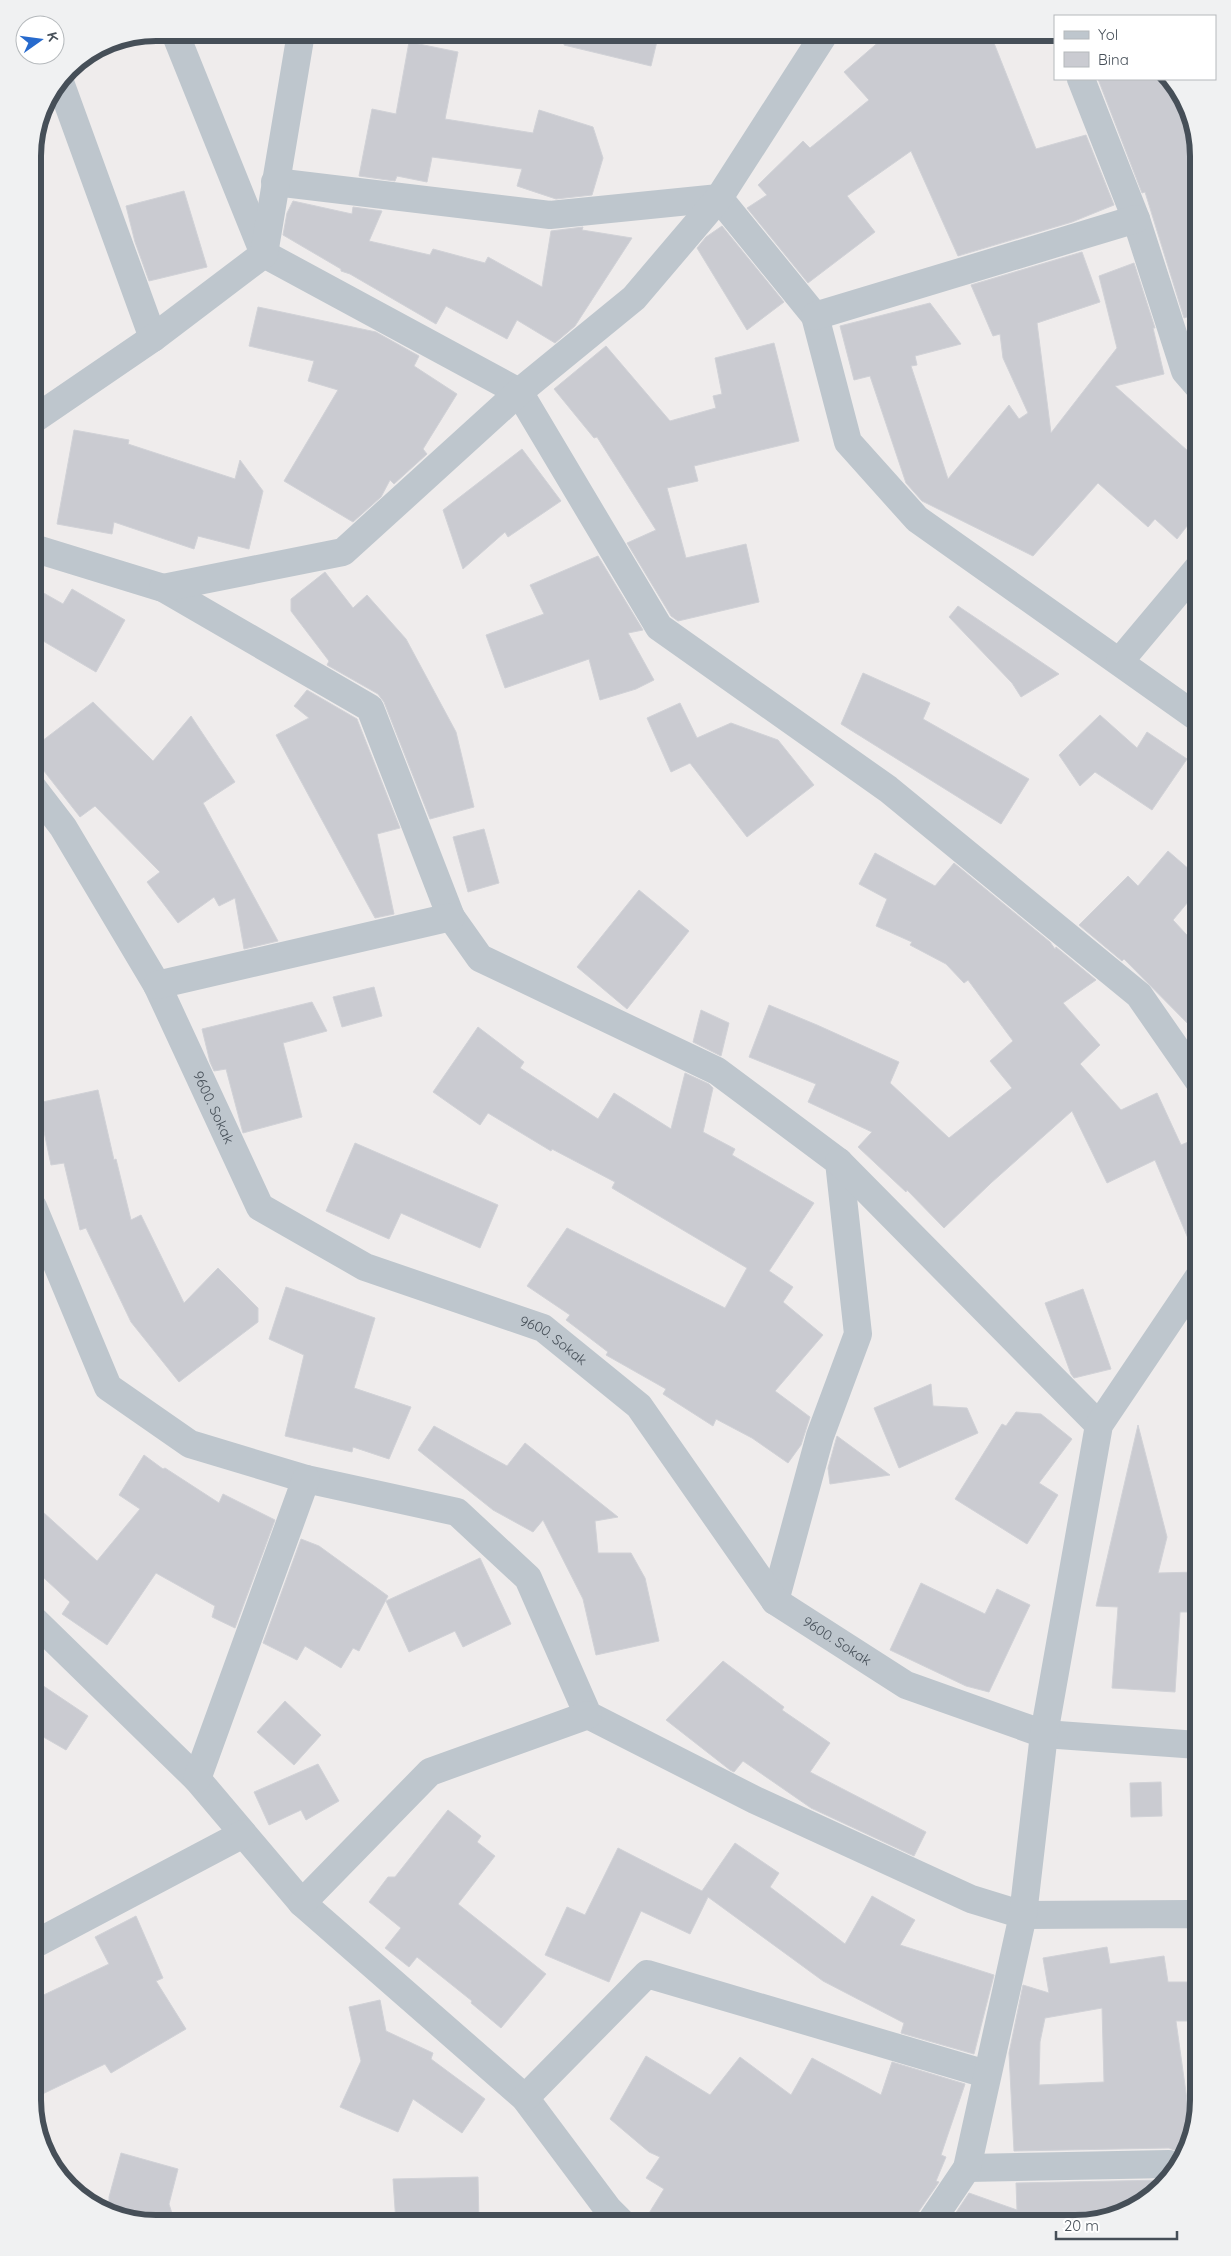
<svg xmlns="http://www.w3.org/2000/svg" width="1231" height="2256" font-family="Quicksand,sans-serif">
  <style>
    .building { fill: #cacbd1; stroke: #d1d2d7; fill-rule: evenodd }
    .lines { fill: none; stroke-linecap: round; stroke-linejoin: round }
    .minor { stroke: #bec6cd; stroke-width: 28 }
    .labels { text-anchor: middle; stroke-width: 4.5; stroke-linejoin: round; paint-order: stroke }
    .street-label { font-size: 14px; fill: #464f58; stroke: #fff }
    .rim { fill: none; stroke: #464f58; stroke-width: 6 }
  </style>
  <rect width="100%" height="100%" fill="#efecec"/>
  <path class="building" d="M 565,33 L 659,33 L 651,66 L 564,45 Z
    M 889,33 L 990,33 L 1036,149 L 1086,135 L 1114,205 L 1072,222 L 958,256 L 911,151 L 847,196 L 875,232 L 808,283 L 747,208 L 767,195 L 758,185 L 803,141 L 810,148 L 869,100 L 844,72 Z
    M 409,42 L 458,52 L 445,119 L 533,133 L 539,110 L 593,127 L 603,158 L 592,195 L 556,199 L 517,186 L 522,169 L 432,157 L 427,182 L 397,176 L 395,181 L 359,176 L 372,109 L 396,114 Z
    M 1098,79 L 1166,79 L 1186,105 L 1190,114 L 1198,156 L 1198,313 L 1184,318 L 1145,192 L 1142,193 Z
    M 184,191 L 207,267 L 149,281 L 135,242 L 126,206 Z
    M 293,201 L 352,214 L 353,207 L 382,211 L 369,241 L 430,255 L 433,249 L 485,263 L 488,257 L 542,287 L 551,231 L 583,227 L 582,230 L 632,238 L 575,326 L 555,343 L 517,320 L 507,339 L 446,306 L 436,324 L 350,274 L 341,271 L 341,269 L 283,235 L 287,213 Z
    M 722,226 L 784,302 L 747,330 L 697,248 L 706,237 Z
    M 1082,252 L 1100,302 L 1037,323 L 1051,433 L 1117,348 L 1099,276 L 1134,263 L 1155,328 L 1153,328 L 1164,374 L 1115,386 L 1198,460 L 1198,512 L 1177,539 L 1155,519 L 1148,527 L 1098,483 L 1033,556 L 922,501 L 906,483 L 870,376 L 854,380 L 840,326 L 930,303 L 961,344 L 915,356 L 917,365 L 911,366 L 948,479 L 1009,405 L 1019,419 L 1028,413 L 1003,358 L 1000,334 L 993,336 L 971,285 Z
    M 258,307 L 376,332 L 419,356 L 414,366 L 457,394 L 423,449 L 427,454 L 394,484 L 390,480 L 381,497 L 353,522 L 284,481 L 338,390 L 308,381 L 314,361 L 249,346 Z
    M 774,343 L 799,441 L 694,466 L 698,481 L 667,488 L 686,558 L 746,544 L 759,602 L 678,621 L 671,616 L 627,543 L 656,530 L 597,437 L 594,438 L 554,389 L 606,346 L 670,421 L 716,408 L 713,396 L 722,394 L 715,358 Z
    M 74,430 L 129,440 L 128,444 L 235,479 L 240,460 L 263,491 L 249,549 L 198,536 L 194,549 L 114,522 L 112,534 L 57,524 Z
    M 522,449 L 561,501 L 508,537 L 505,532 L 463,569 L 443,510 Z
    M 598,556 L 643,630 L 628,633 L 654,680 L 636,689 L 600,700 L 589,659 L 505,688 L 486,635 L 544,614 L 530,585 Z
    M 325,572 L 353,608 L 367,595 L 406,639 L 456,732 L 474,807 L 430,819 L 384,702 L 378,694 L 327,665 L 329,661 L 291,611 L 291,599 Z
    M 33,587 L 63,604 L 72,589 L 125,620 L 96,672 L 33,635 Z
    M 958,606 L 1059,674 L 1021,697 L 1012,683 L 949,617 Z
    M 863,673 L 930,703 L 923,719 L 1029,779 L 1001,824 L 841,724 Z
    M 307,690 L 357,719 L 400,828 L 377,834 L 394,914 L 375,918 L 276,735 L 309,718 L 294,706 Z
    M 93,702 L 153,761 L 191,716 L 235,782 L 203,803 L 278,941 L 244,949 L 235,898 L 219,906 L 214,897 L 178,923 L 147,882 L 160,872 L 95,806 L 80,817 L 33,757 L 33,748 Z
    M 680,703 L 697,738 L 731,723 L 778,740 L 814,785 L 747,837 L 690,763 L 671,772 L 647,718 Z
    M 1100,715 L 1137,748 L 1147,732 L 1187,759 L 1152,810 L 1095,772 L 1080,786 L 1059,755 Z
    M 484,829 L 499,883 L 468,892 L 453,837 Z
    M 1168,851 L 1198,877 L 1198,890 L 1173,920 L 1198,947 L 1198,1034 L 1124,959 L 1122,961 L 1079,925 L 1128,876 L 1138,886 Z
    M 875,853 L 935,886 L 954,863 L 1050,942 L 1055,949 L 1056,947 L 1096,980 L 1063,1003 L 1100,1045 L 1080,1064 L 1121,1110 L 1157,1093 L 1181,1145 L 1198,1138 L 1198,1262 L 1155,1160 L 1107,1183 L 1072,1111 L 991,1183 L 944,1228 L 907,1190 L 906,1192 L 858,1147 L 872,1132 L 808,1102 L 816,1084 L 749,1057 L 769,1005 L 817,1025 L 899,1062 L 890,1083 L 949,1138 L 1012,1088 L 990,1061 L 1013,1041 L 968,980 L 964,983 L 946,964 L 910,945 L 912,942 L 876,926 L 887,899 L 859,884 Z
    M 639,890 L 689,931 L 627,1009 L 577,967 Z
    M 374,987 L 382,1016 L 342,1027 L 333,997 Z
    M 312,1002 L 327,1031 L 283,1043 L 302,1117 L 243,1133 L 226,1069 L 214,1071 L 210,1062 L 202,1029 Z
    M 701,1010 L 729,1023 L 721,1056 L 693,1042 Z
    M 478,1027 L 524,1062 L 520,1068 L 598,1119 L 614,1093 L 671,1129 L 685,1073 L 709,1084 L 713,1088 L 703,1132 L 735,1149 L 732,1155 L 814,1203 L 769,1271 L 793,1287 L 783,1302 L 823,1335 L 775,1391 L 810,1417 L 801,1445 L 788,1463 L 752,1438 L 716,1419 L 713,1426 L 663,1394 L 666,1389 L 606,1355 L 608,1352 L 566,1320 L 570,1315 L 527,1286 L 567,1228 L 725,1308 L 747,1268 L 612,1188 L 615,1182 L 552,1149 L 551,1151 L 488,1113 L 480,1125 L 433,1092 Z
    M 98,1090 L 114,1160 L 116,1159 L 131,1220 L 141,1215 L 184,1303 L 218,1268 L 258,1308 L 258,1322 L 179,1382 L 131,1322 L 86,1228 L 80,1230 L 64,1163 L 51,1165 L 38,1103 Z
    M 355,1143 L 498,1205 L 480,1248 L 401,1213 L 389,1239 L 326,1211 Z
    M 286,1287 L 375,1318 L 354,1388 L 411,1407 L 389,1459 L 353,1447 L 352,1452 L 285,1436 L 304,1355 L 269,1339 Z
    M 1083,1289 L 1111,1369 L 1074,1378 L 1071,1374 L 1045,1303 Z
    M 931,1384 L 933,1406 L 967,1408 L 978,1433 L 899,1468 L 874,1408 Z
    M 1016,1412 L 1041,1414 L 1072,1439 L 1039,1483 L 1058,1495 L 1027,1544 L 955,1499 L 1002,1424 L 1006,1426 Z
    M 1138,1425 L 1167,1537 L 1158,1573 L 1198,1572 L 1198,1612 L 1180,1612 L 1175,1692 L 1112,1688 L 1118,1607 L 1096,1606 Z
    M 434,1426 L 507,1466 L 525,1443 L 618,1517 L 595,1521 L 598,1553 L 631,1553 L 645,1578 L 659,1641 L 596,1655 L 583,1599 L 543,1520 L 533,1532 L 493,1510 L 418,1450 Z
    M 837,1436 L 890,1475 L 830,1484 L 828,1468 Z
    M 144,1455 L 163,1469 L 165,1468 L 219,1503 L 223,1494 L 275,1520 L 235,1628 L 212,1617 L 215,1606 L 156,1573 L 107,1645 L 62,1614 L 70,1602 L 33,1568 L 33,1503 L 97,1561 L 140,1509 L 119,1495 Z
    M 301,1539 L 319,1546 L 388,1596 L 359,1651 L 353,1648 L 341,1668 L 305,1646 L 297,1660 L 263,1643 Z
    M 480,1558 L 511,1624 L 463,1647 L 455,1631 L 409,1652 L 386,1601 Z
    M 921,1583 L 985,1614 L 997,1589 L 1030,1605 L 989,1692 L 966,1686 L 890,1650 Z
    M 723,1661 L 784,1707 L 782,1710 L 830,1743 L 810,1772 L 926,1832 L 914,1856 L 811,1808 L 743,1761 L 734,1772 L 730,1770 L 666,1720 Z
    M 33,1679 L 88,1716 L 66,1750 L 33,1731 Z
    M 285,1701 L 321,1735 L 294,1765 L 257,1732 Z
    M 318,1764 L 339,1801 L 306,1820 L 301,1810 L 269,1825 L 254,1792 Z
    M 1161,1782 L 1162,1816 L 1131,1817 L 1130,1783 Z
    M 448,1810 L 481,1836 L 477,1842 L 495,1856 L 458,1904 L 546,1974 L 501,2028 L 471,2003 L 472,2001 L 417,1957 L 409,1967 L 385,1948 L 401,1928 L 369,1902 L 388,1877 L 395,1877 Z
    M 735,1843 L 779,1873 L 770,1887 L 845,1944 L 872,1896 L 915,1920 L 900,1945 L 994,1975 L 974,2054 L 901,2033 L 904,2023 L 823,1981 L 708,1897 L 690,1934 L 641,1911 L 609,1982 L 545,1955 L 567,1907 L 585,1915 L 618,1848 L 702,1891 Z
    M 136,1916 L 163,1978 L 156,1981 L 186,2029 L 111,2073 L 105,2064 L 32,2099 L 33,2000 L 109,1964 L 95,1937 Z
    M 1107,1947 L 1110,1964 L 1164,1956 L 1168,1982 L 1198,1982 L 1198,2021 L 1176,2021 L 1188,2107 L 1196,2110 L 1182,2153 L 1169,2148 L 1014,2151 L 1009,2053 L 1023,1985 L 1049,1993 L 1043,1958 ZM 1102,2008 L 1104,2082 L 1039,2085 L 1040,2042 L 1045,2018 Z
    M 380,2000 L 386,2031 L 433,2053 L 431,2059 L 485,2099 L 462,2133 L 413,2099 L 398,2132 L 340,2107 L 361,2061 L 349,2007 Z
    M 646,2056 L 710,2095 L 740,2057 L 791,2095 L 812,2058 L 881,2095 L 892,2062 L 965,2084 L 941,2155 L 946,2157 L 936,2181 L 939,2182 L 917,2214 L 915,2223 L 643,2223 L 664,2189 L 646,2178 L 660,2157 L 649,2152 L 610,2119 Z
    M 121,2153 L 178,2169 L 169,2204 L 175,2223 L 148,2223 L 109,2210 L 109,2197 Z
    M 478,2177 L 479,2223 L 396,2223 L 393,2179 Z
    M 1164,2180 L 1122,2214 L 1075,2224 L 949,2223 L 969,2193 L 1017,2210 L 1016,2183 Z"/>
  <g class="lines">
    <g class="minor">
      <path d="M 175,33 L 264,254 L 519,392 L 659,627 L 888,789 L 1139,995 L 1198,1080"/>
      <path d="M 1081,79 L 1136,219 L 1185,371 L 1198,386"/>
      <path d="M 60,82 L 153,338"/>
      <path d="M 275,182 L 550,215 L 719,198 L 815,316 L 848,442 L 917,519 L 1198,718"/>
      <path d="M 815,316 L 1136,219"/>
      <path d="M 33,420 L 153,338 L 264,254 L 301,33"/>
      <path d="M 33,548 L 163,588 L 370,708 L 451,917 L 480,958 L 717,1071 L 839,1162 L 858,1334 L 820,1436 L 775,1601"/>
      <path d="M 163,588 L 343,552 L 519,392 L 634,298 L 719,198 L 825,33"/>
      <path d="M 1120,661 L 1198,568"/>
      <path id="s1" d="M 33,788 L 63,827 L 157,985 L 260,1207 L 365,1267 L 543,1328 L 639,1406 L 775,1601 L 906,1685 L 1044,1734 L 1198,1745"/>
      <path d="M 157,985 L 451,917"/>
      <path d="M 839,1162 L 1099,1425"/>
      <path d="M 33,1207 L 108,1387 L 190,1444 L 306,1479 L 457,1512 L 528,1578 L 588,1715 L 755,1800 L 971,1899 L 1023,1915 L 1190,1914 L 1198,1919"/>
      <path d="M 33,1619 L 197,1779 L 302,1903 L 525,2098 L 608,2209 L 622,2223"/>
      <path d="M 197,1779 L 306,1479"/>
      <path d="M 302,1903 L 430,1772 L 588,1715"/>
      <path d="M 33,1945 L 243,1834"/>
      <path d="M 525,2098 L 647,1974 L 986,2074"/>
      <path d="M 967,2168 L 1169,2164 L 1178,2168"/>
      <path d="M 930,2223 L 967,2168 L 1023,1915 L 1044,1734 L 1099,1425 L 1198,1278"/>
    </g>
  </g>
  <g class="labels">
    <g class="street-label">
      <text dy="5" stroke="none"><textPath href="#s1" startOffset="368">9600. Sokak</textPath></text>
      <text dy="5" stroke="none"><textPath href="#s1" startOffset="802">9600. Sokak</textPath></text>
      <text dy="5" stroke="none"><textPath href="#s1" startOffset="1222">9600. Sokak</textPath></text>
    </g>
  </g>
  <path d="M0 0H1231V2256H0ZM156 41H1075A115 115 0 0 1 1190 156V2100A115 115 0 0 1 1075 2215H156A115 115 0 0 1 41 2100V156A115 115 0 0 1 156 41Z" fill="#f0f1f2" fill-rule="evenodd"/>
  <path class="rim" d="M156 41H1075A115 115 0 0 1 1190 156V2100A115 115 0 0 1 1075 2215H156A115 115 0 0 1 41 2100V156A115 115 0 0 1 156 41Z"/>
  <rect x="1054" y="15" width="162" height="65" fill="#ffffff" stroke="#b5b9bc"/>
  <rect x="1064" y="31" width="25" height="8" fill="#bec6cd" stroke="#b5b9bc"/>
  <text x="1098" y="40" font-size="15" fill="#464f58">Yol</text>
  <rect x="1064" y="52" width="25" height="15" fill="#cacbd1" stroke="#b5b9bc"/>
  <text x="1098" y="65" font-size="15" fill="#464f58">Bina</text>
  <g transform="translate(40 40) rotate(76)"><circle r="24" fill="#ffffff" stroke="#b5b9bc"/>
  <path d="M0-4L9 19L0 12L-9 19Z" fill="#276acd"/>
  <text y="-8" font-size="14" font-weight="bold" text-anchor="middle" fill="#464f58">K</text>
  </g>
  <path d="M1056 2231v8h121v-8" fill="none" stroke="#464f58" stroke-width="2.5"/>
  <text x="1064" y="2231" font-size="15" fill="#464f58" stroke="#ffffff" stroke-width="4" paint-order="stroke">20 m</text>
</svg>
